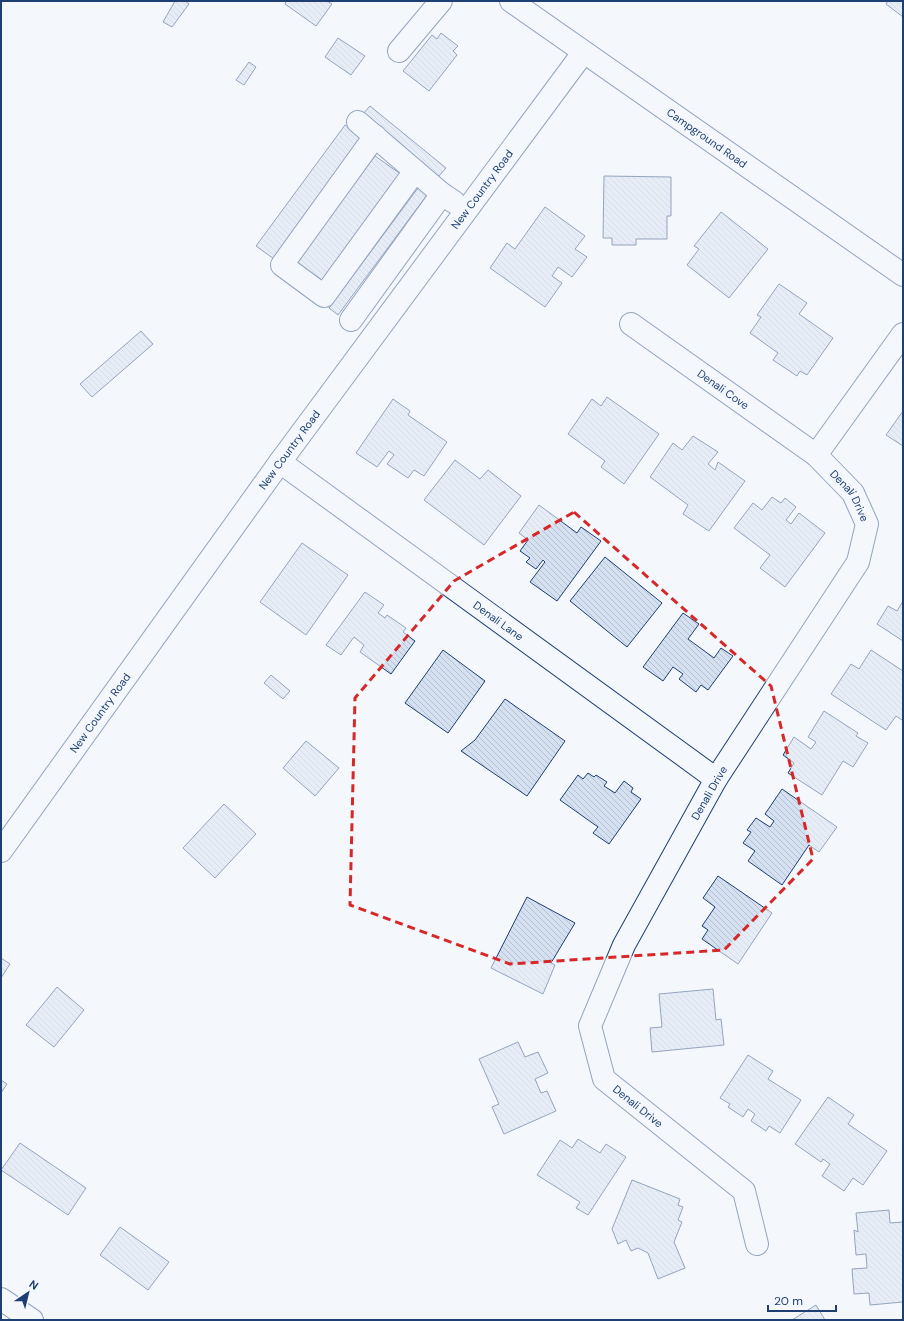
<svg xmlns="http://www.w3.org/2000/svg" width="904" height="1321" font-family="'DM Sans',sans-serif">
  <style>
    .building { fill: url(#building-back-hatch); stroke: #1d3f73 }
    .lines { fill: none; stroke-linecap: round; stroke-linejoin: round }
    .minor-casing { stroke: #1d3f73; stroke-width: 24 }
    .minor { stroke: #f4f7fb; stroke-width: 22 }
    .marked { fill: none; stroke: #d62828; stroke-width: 3; stroke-dasharray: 8 5; stroke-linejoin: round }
    .labels { text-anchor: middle; stroke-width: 3; stroke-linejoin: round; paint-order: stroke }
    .street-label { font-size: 11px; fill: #1d3f73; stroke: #f4f7fb }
  </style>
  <defs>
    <pattern id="building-back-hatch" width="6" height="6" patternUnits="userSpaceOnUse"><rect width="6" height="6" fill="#d5e0f0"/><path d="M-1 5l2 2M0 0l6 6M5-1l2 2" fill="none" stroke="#b6c1d1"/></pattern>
  </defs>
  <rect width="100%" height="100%" fill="#f4f7fb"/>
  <path class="building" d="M 175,1 L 185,1 L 189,4 L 172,27 L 163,22 Z
    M 286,1 L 327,1 L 332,4 L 316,26 L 285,4 Z
    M 888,1 L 903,1 L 903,17 L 886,4 Z
    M 441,33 L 458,46 L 453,51 L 457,55 L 429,91 L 403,71 L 432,35 L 437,39 Z
    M 338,38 L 365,56 L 351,75 L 325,57 Z
    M 249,62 L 256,67 L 244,85 L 236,80 Z
    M 370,106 L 446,168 L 438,177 L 362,115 Z
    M 345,125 L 363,138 L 274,259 L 256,246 Z
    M 375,156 L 402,175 L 321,283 L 295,264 Z
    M 604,176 L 671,177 L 671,216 L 667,216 L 667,239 L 636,239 L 636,245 L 612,245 L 612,238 L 603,238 Z
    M 418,188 L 427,195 L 338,315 L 329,308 Z
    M 545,207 L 585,236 L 575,249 L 587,257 L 572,277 L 558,267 L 552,276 L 562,283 L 545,307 L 490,268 L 507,243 L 515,249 Z
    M 721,212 L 768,249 L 729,298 L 687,265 L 699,249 L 694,246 Z
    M 779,284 L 807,303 L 799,314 L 833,338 L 807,375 L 800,371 L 797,376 L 773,360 L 778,353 L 750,333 L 761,317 L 757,315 Z
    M 141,331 L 153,344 L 92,397 L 80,384 Z
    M 607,397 L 659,434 L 624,484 L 601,467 L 605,461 L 568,434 L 592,399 L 601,406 Z
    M 393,399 L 410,411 L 408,415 L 447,442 L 424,476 L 414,470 L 408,478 L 387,464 L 394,455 L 389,451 L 377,467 L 356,453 Z
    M 903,411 L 903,446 L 886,435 Z
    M 693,436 L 718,452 L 708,464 L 715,470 L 718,462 L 745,481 L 709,531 L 683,514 L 688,505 L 650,477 L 673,443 L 682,450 Z
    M 455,460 L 480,479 L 488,470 L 521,496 L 484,545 L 424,500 Z
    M 772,497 L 781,503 L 785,498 L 796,507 L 786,520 L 791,524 L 799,513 L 825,533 L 785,587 L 760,568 L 770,555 L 734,528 L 753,503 L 762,510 Z
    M 539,505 L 577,533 L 581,527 L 601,541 L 557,601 L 530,582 L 545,562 L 543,560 L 536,569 L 526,562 L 530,558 L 520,551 L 528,540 L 519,533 Z
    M 302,543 L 348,575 L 306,635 L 260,602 Z
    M 605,557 L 662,603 L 627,647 L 570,601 Z
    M 365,592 L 384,605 L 378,613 L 385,618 L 387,615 L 406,628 L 403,632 L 415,641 L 391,674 L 360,652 L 364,645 L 354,637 L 341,655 L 326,645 Z
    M 903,601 L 903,641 L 877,624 L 888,606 L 897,611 Z
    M 683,613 L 699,624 L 688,639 L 714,658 L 721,648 L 733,656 L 708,690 L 701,685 L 696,692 L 679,679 L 683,674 L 673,667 L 663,681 L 643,667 Z
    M 443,650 L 485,681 L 448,733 L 405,703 Z
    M 871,650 L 903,671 L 903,717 L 902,720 L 896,716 L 886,730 L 831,694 L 851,664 L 859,669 Z
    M 271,675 L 290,691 L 283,699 L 264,683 Z
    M 505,699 L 565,741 L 527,796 L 461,751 L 475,740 Z
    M 824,711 L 858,733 L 856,736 L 868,743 L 853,767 L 843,761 L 822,795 L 788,773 L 794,763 L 783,755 L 794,737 L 811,749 L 816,742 L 808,737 Z
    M 306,741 L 339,768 L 315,796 L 283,768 Z
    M 588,773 L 594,777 L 596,775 L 607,782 L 604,786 L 615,793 L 624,781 L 633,788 L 631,792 L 641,799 L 609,844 L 593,833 L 598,827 L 560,800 L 578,775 L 583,779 Z
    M 782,789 L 837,827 L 819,852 L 809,845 L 782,885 L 748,861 L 755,851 L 743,843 L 751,832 L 747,830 L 756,818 L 770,827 L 774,821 L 765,814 Z
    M 224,804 L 256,834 L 215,878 L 183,848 Z
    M 718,876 L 772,913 L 738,964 L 702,939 L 708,930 L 702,926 L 715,907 L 703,898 Z
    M 527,897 L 575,923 L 551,963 L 555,965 L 543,994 L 491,968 Z
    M 1,958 L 10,964 L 1,978 Z
    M 57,987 L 84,1010 L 54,1047 L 26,1025 Z
    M 713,989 L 716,1020 L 721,1019 L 724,1045 L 652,1052 L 650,1028 L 662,1027 L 659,994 Z
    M 518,1042 L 525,1057 L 538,1052 L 548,1073 L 535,1079 L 541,1093 L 547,1091 L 556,1111 L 504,1134 L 492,1107 L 499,1104 L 479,1059 Z
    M 748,1055 L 773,1071 L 768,1079 L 801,1100 L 780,1133 L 769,1126 L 766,1131 L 751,1121 L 755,1114 L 748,1109 L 743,1117 L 728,1107 L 730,1104 L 720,1098 Z
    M 1,1080 L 7,1084 L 1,1093 Z
    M 828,1097 L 854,1115 L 848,1124 L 887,1151 L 863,1185 L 853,1178 L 844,1191 L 822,1176 L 830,1164 L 823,1159 L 821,1162 L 795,1144 Z
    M 578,1139 L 600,1153 L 606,1144 L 626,1157 L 588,1215 L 576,1208 L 580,1202 L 537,1175 L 560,1140 L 572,1148 Z
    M 20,1143 L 86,1188 L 68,1215 L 1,1170 Z
    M 632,1180 L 680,1199 L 678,1205 L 683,1207 L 678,1220 L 682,1222 L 674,1242 L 685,1268 L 658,1279 L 648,1253 L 638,1248 L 631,1251 L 626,1240 L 618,1244 L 612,1229 Z
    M 889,1210 L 890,1223 L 903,1222 L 903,1302 L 870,1305 L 869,1293 L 854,1294 L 852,1269 L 867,1268 L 866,1254 L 856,1255 L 854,1230 L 858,1232 L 856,1213 Z
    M 120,1227 L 169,1262 L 148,1290 L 100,1255 Z
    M 816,1305 L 825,1320 L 792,1320 Z"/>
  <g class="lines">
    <g class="minor-casing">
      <g id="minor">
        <path id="s1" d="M 511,1 L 903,275"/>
        <path d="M 399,51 L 441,1"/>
        <path d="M 358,122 L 442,194 L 454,202"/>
        <path d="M 375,136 L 282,265 L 324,296 L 415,171"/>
        <path d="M 351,320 L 442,194"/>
        <path id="s2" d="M 631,324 L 816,455 L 853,493 L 867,524 L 858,562 L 716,779 L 624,945 L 590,1026 L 604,1079 L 744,1191 L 757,1244"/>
        <path d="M 816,455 L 903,334"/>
        <path id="s3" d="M 280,462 L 716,779"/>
        <path id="s4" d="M 1,851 L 280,462 L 583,53"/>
        <path d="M 1,1299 L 32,1320"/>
      </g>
    </g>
    <use href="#minor" class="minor"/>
  </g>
  <path d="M0 0H904V1321H0ZM 574,512 L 771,686 L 813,859 L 724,950 L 510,964 L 350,905 L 355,698 L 454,581 Z" fill="#f4f7fb" fill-opacity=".55" fill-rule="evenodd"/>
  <path class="marked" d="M 574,512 L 771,686 L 813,859 L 724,950 L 510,964 L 350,905 L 355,698 L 454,581 Z"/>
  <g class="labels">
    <g class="street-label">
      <text dy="4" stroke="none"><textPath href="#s1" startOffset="239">Campground Road</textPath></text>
      <text dy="4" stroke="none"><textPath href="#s4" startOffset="818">New Country Road</textPath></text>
      <text dy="4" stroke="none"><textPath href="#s2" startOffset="113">Denali Cove</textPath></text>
      <text dy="4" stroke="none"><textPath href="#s4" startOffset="494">New Country Road</textPath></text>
      <text dy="4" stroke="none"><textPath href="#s2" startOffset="280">Denali Drive</textPath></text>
      <text dy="4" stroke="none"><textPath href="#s3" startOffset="270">Denali Lane</textPath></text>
      <text dy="4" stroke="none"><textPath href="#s4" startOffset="170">New Country Road</textPath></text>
      <text transform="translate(709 793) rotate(-60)" y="4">Denali Drive</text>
      <text dy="4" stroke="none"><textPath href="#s2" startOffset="988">Denali Drive</textPath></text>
    </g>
  </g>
  <rect width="904" height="1321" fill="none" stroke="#1d3f73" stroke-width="4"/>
  <g transform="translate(28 1293) rotate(35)" stroke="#f4f7fb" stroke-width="3" paint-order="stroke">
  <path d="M0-3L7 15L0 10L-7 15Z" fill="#1d3f73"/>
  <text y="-6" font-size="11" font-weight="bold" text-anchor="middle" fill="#1d3f73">N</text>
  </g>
  <path d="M768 1305v6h68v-6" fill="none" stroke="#1d3f73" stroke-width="2"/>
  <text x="774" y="1305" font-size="12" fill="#1d3f73" stroke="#f4f7fb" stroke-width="3" paint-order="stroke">20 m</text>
</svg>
